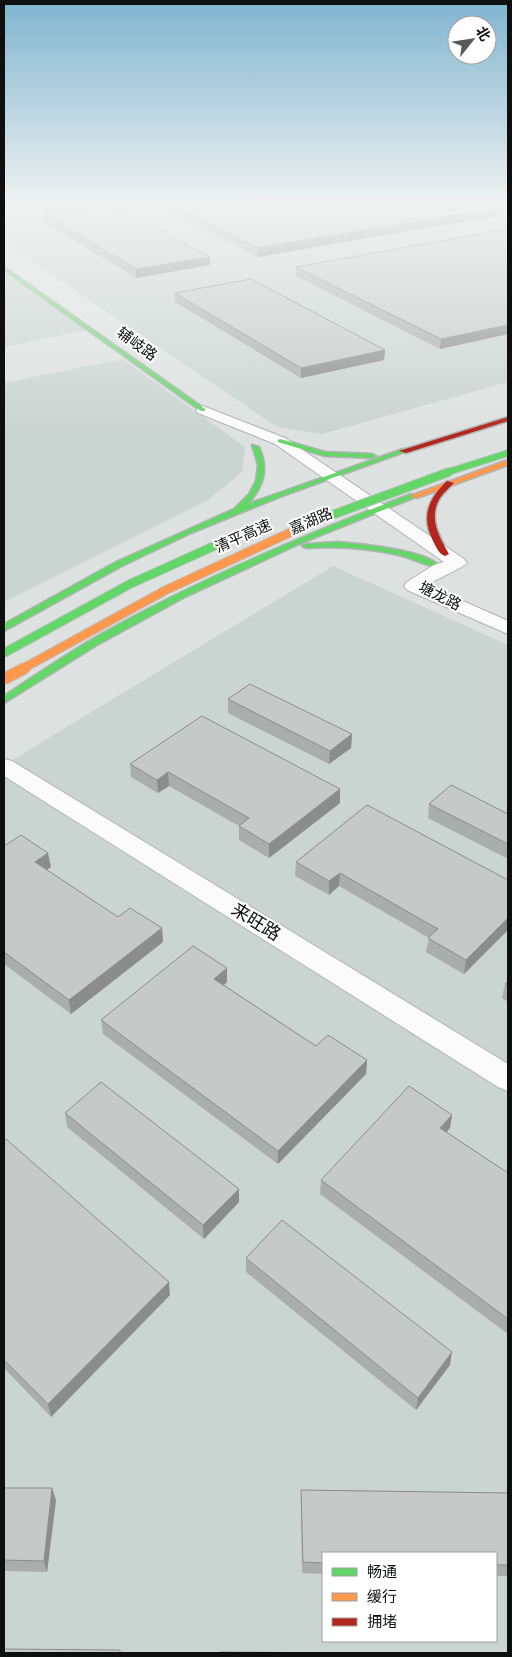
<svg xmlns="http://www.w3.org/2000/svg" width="512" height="1657" font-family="'Zilla Slab','Noto Sans SC',serif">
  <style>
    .built { fill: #cad4d1; fill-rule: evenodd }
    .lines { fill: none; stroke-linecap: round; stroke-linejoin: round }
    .street-casing { stroke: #b0b4b2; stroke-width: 2 }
    .fast-casing { stroke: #b0b4b2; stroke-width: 3 }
    .slow-casing { stroke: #b0b4b2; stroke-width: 3 }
    .jam-casing { stroke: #b0b4b2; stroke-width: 3 }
    .street { fill: #fafbfa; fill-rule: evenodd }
    .fast { fill: #63d668; fill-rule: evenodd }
    .slow { fill: #ff974d; fill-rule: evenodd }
    .jam { fill: #b3261e; fill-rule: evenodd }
    .fast-bridge-far1-casing { stroke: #bec0c0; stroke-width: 8; stroke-linecap: butt }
    .fast-bridge-casing { stroke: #bec0c0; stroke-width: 10; stroke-linecap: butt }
    .slow-bridge-far1-casing { stroke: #bec0c0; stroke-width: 10; stroke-linecap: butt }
    .slow-bridge-casing { stroke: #bec0c0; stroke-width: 13; stroke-linecap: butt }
    .fast-bridge-far1 { stroke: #63d668; stroke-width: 6 }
    .fast-bridge { stroke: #63d668; stroke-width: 8 }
    .slow-bridge-far1 { stroke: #ff974d; stroke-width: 8 }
    .slow-bridge { stroke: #ff974d; stroke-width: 11 }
    .wall { fill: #a9adac }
    .shaded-wall { fill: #8a8d8c }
    .building { fill: #c5c9c8; stroke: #8a8d8c }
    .labels { text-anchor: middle; stroke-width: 4; stroke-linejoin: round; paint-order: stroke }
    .far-street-label { font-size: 15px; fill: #0e1010; stroke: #fff }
    .street-label { font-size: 18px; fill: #0e1010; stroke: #fff }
  </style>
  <rect width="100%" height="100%" fill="#dde2e0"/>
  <path class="built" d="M 4,202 L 508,202 L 508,382 L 322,434 L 277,427 L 4,242 Z
    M 4,273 L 87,330 L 4,347 Z
    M 123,359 L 245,447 L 242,472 L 208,500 L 4,602 L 4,383 Z
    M 333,566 L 508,645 L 508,1653 L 4,1653 L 4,765 ZM 323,1553 L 496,1553 L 496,1641 L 323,1641 Z"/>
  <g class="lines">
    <g class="street-casing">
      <path id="street" d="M 203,406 L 285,438 L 464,559 L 467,563 C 465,566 434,581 427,585 L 508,621 L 508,634 L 407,590 L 404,586 L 407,582 L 434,565 L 444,562 L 275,444 L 198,413 L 196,410 Z
        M 4,759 L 12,761 L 508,1064 L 508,1091 L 498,1087 L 4,776 Z"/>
    </g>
    <g class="fast-casing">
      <path id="fast" d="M 4,267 L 205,409 L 205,411 L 201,411 L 4,270 Z
        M 280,439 L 325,452 L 372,454 L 376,456 L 372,458 L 325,456 L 278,442 L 278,440 Z
        M 252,445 L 259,447 C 269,469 264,486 248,504 L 403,449 L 407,451 L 282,496 L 191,533 L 122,566 L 4,631 L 4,624 L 116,562 L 234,509 L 249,494 L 256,481 L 258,465 Z
        M 411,494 L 418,496 L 299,544 L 185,597 L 97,645 L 4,703 L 4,696 C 37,674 69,652 103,633 C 202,578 306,534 411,494 Z
        M 338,542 C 361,544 419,550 436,563 L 432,566 C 421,563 410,558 399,555 C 368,548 337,546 306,548 L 302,546 L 306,544 Z"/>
    </g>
    <g class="slow-casing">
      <path id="slow" d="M 505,461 L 508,461 L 508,465 L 417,498 L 410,496 Z"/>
    </g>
    <g class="jam-casing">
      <path id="jam" d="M 508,417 L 508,421 L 406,453 L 399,451 Z
        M 447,481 L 454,483 C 449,488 444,492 440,498 C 428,517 439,537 449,554 L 445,556 C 439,554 436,547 433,541 C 421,517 428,499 447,481 Z"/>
    </g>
    <use href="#street" class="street"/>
    <use href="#fast" class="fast"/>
    <use href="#slow" class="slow"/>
    <use href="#jam" class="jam"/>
    <g class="fast-bridge-far1-casing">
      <path id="fast-bridge-far1" d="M 445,473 L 508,453"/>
    </g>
    <g class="fast-bridge-casing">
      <path id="fast-bridge" d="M 313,522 L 449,472
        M 4,653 L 130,584 L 234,537"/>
    </g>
    <g class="slow-bridge-far1-casing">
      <path id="slow-bridge-far1" d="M 22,669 L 166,590 L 313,522"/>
    </g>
    <g class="slow-bridge-casing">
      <path id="slow-bridge" d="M 4,679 L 25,668"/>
    </g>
    <use href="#fast-bridge-far1" class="fast-bridge-far1"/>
    <use href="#fast-bridge" class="fast-bridge"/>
    <use href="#slow-bridge-far1" class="slow-bridge-far1"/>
    <use href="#slow-bridge" class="slow-bridge"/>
  </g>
  <path class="wall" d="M 155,202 L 490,202 L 502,215 L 258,257 L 156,205 Z
    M 43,213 L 210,265 L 136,278 L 44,222 Z
    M 508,229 L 508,334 L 440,349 L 296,276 L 296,267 Z
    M 175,293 L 385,350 L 384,360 L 301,378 L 175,302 Z
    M 228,699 L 352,734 L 351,748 L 329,764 L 228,713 Z
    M 130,764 L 340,803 L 269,858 L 239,840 L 239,826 L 169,786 L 158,793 L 131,777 Z
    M 429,804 L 508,814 L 508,859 L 428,818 Z
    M 4,846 L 51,867 L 47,870 L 118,917 L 162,928 L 163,942 L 71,1014 L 4,964 Z
    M 296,862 L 508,880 L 508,930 L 464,974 L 426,952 L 429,938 L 339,886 L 329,895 L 295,876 Z
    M 227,968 L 227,982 L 224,985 L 316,1046 L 367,1060 L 366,1074 L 278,1164 L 103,1034 L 101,1020 Z
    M 508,981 L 508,1002 L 502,998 L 505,984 Z
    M 65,1113 L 239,1202 L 204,1239 L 67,1127 Z
    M 452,1115 L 450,1128 L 447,1132 L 508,1173 L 508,1334 L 320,1194 L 321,1180 Z
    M 4,1141 L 170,1295 L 51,1417 L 4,1368 Z
    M 246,1258 L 450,1365 L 416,1410 L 246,1272 Z
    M 4,1488 L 52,1488 L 56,1500 L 47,1572 L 4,1571 Z
    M 301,1490 L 508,1493 L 508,1576 L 496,1576 L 496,1553 L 323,1553 L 323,1574 L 302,1573 L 301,1502 Z"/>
  <path class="shaded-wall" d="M 503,207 L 502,215 L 258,257 L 258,248 Z
    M 210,257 L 210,265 L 136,278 L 136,269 Z
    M 508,325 L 508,334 L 440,349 L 441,339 Z
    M 385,350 L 384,360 L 301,378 L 301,368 Z
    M 352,734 L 351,748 L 329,764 L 330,751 Z
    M 168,772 L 169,786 L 158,793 L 157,780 Z
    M 340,789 L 340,803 L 269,858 L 269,844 Z
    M 48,853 L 51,867 L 38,876 L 35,862 Z
    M 340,873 L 339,886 L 329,895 L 329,881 Z
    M 508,918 L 508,930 L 464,974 L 466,960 Z
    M 162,928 L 163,942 L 71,1014 L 69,1000 Z
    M 227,968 L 227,982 L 215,993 L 214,979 Z
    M 367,1060 L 366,1074 L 278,1164 L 278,1151 Z
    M 452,1115 L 450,1128 L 438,1141 L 440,1128 Z
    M 239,1189 L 239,1202 L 204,1239 L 203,1225 Z
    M 169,1282 L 170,1295 L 51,1417 L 48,1404 Z
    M 452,1352 L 450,1365 L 416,1410 L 418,1398 Z
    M 52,1488 L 56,1500 L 47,1572 L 44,1561 Z"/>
  <path class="building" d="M 166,202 L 490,202 L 503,207 L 258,248 Z
    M 111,204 L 210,257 L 136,269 L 43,213 Z
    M 508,229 L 508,325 L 441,339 L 296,267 Z
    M 251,279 L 385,350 L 301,368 L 175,293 Z
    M 250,684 L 352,734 L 330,751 L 228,699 Z
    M 202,716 L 340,789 L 269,844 L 239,826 L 249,818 L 168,772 L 157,780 L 130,764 Z
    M 451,785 L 508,814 L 508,844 L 429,804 Z
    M 367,805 L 508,880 L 508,918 L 466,960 L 428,938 L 438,929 L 340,873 L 329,881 L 296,862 Z
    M 21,835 L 48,853 L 35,862 L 118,917 L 130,908 L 162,928 L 69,1000 L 4,952 L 4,846 Z
    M 193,946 L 227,968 L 214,979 L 316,1046 L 328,1035 L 367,1060 L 278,1151 L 101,1020 Z
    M 508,981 L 508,986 L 505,984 Z
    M 101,1082 L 239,1189 L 203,1225 L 65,1113 Z
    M 409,1086 L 452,1115 L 440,1128 L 508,1173 L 508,1319 L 321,1180 Z
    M 6,1139 L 169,1282 L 48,1404 L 4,1360 L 4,1141 Z
    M 282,1220 L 452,1352 L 418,1398 L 246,1258 Z
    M 4,1488 L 52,1488 L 44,1561 L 4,1560 Z
    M 301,1490 L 508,1493 L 508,1565 L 496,1565 L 496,1553 L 323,1553 L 323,1563 L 303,1562 Z
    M 4,1649 L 120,1650 L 120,1653 L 4,1653 Z
    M 220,1652 L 365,1653 L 220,1653 Z"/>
  <linearGradient id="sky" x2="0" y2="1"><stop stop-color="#7fb4cf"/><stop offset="0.47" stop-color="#f0f2f1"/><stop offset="1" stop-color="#f0f2f1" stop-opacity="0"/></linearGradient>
  <rect width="512" height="434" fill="url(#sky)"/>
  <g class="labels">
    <g class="far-street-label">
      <text transform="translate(137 344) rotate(36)" y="5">辅岐路</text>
      <text transform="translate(311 521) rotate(-23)" y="5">嘉湖路</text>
      <text transform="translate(243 536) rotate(-24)" y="5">清平高速</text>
      <text transform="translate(440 596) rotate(27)" y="5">塘龙路</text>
    </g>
    <g class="street-label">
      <text transform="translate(256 922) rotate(32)" y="6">来旺路</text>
    </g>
  </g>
  <rect width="512" height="1657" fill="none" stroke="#0e1010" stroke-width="10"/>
  <rect x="322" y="1552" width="175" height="90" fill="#ffffff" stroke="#9f9f9f"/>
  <rect x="332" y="1568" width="25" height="8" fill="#63d668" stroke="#9f9f9f"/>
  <text x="367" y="1577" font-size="15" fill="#0e1010">畅通</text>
  <rect x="332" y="1593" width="25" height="8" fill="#ff974d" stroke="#9f9f9f"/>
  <text x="367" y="1602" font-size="15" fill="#0e1010">缓行</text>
  <rect x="332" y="1618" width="25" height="8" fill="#b3261e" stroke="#9f9f9f"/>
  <text x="367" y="1627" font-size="15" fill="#0e1010">拥堵</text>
  <g transform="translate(472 40) rotate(60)"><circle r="24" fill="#ffffff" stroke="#9f9f9f"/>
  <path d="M0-4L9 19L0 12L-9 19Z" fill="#565a59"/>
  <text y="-8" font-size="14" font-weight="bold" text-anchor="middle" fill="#0e1010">北</text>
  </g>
</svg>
